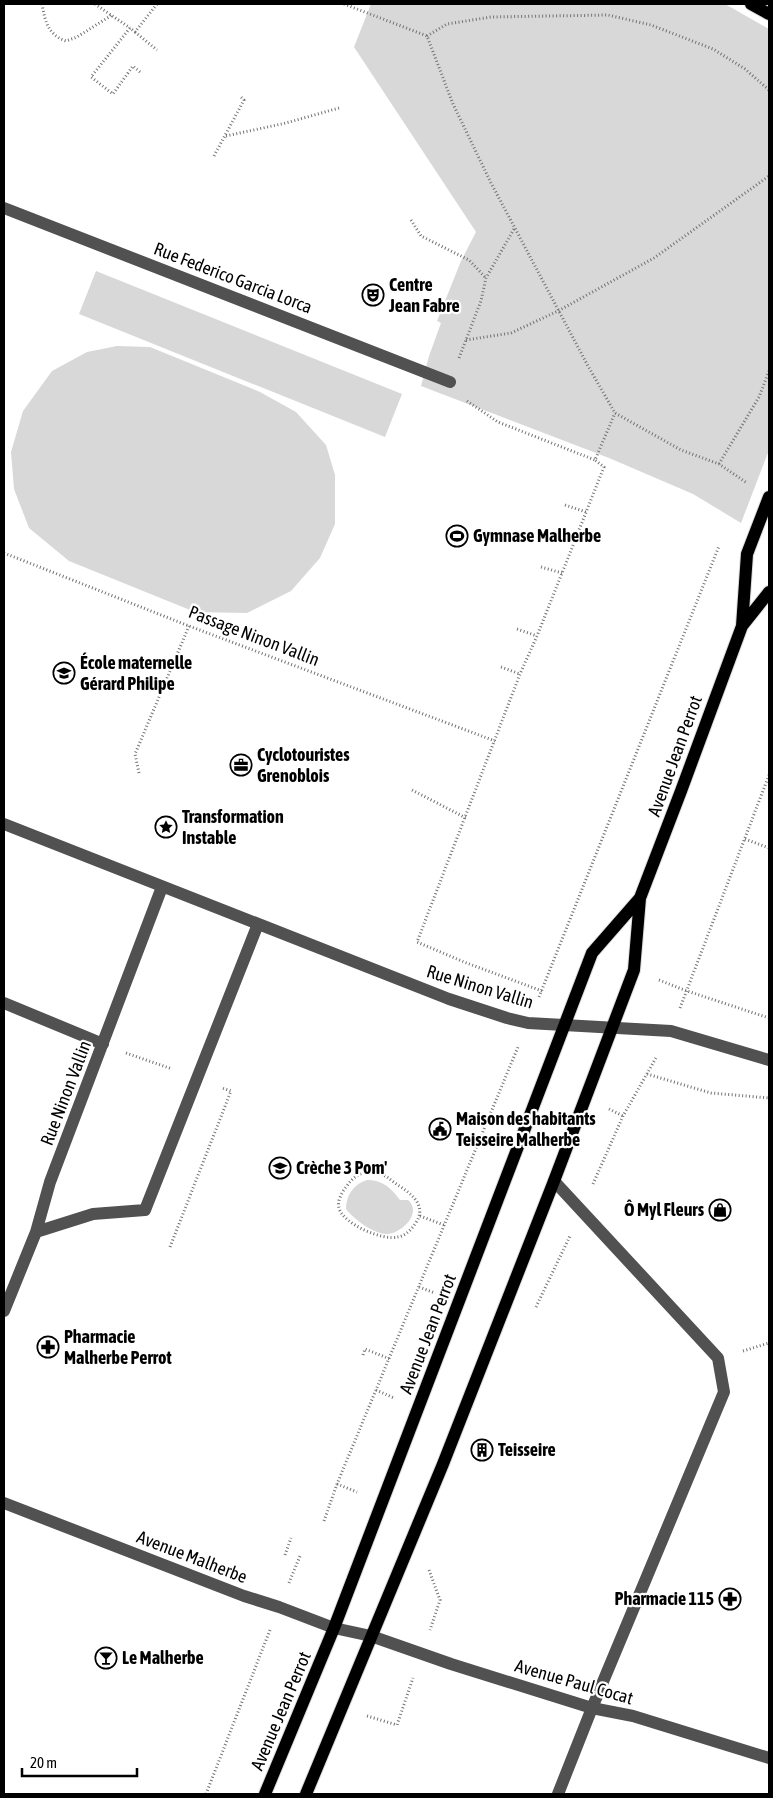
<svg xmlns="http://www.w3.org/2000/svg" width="773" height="1798" font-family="'Asap Condensed',sans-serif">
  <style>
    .green { fill: #d8d8d8 }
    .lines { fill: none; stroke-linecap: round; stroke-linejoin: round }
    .major-casing { stroke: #dbdbdb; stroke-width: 14 }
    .path { stroke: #737373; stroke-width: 3; stroke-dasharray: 1 2.5; stroke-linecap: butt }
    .minor { stroke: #515151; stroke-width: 12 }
    .major { stroke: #000; stroke-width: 12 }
    .labels { text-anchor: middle; stroke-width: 4.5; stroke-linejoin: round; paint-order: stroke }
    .street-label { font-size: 18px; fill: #000; stroke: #fff }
    .poi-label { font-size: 18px; font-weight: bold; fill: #000; stroke: #fff; text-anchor: start }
  </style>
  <rect width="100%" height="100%" fill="#fff"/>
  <path class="green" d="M 371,4 L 725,4 L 769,29 L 769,450 L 741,523 L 693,494 L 609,458 L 421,386 L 429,356 L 441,323 L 437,321 L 461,261 L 476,232 L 354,47 Z
    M 96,271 L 402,394 L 385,437 L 79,314 Z
    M 117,346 L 150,347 L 260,392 L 296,412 L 326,445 L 335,475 L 335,524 L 320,558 L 291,591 L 247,613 L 195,612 L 69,561 L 29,528 L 14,489 L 11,452 L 23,411 L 52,371 L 87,352 Z
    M 367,1180 C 383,1180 391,1188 400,1200 L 408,1200 C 423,1213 401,1234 386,1234 C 372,1233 354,1219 346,1209 C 346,1195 354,1184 367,1180 Z"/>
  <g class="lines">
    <g class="major-casing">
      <path id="major" d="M 751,4 L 769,14
        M 742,626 L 769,592
        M 265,1794 L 334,1628 L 592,953 L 640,898
        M 306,1794 L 443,1464 L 554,1181 L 634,970 L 640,898 L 681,791 L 742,626 L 747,554 L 769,497"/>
    </g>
    <path class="path" d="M 42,4 C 45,21 48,35 66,41 L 77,37 L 112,15
      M 95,4 L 130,28
      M 344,4 L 427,36 L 453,104 L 491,183 L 588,366 L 615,413 L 681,450 L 719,464 L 747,483
      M 135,32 L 157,50
      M 427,36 L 447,24 L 491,17 L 608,15 L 651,25 L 713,49 L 745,69 L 769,90
      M 140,72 L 133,66 L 113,94 L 91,77 L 130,28 L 135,32 L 157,4
      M 226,136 L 286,123 L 339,108
      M 214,156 L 244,100 L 240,96
      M 411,220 L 421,236 L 469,260 L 486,278
      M 466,340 L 511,333 L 558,311 L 654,258 L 769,176
      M 459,358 L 481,301 L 486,278 L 514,229
      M 467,401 L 498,422 L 595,460
      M 719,464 L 759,397 L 769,371
      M 565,505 L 586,512
      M 4,553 L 189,626 L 495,741
      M 541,567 L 562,573
      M 517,629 L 537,636
      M 501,667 L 520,674
      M 139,773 L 135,754 L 189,626
      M 412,790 L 466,818
      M 745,839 L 769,848
      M 659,980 L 687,991 L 769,1018
      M 542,991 L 464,962 L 417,942 L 520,674 L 537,636 L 604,467 L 595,460 L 615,413
      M 539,997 L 719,546
      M 680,1008 L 769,775
      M 126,1053 L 172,1069
      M 647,1074 L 711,1093 L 769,1098
      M 609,1109 L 623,1116
      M 371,1171 C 388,1175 388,1179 401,1187 C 414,1196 427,1207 415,1224 C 411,1230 405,1236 398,1237 C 383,1241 343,1224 339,1208 C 337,1201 342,1192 346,1187 C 353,1177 359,1173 371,1171 Z
      M 593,1184 L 623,1116 L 657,1056
      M 420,1216 L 444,1225
      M 170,1247 L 231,1091 L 222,1088
      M 419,1287 L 435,1293
      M 536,1307 L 570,1236
      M 743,1351 L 769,1343
      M 363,1355 L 365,1349 L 390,1359
      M 376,1390 L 394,1398
      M 337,1484 L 357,1492
      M 324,1521 L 337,1484 L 518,1047
      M 285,1555 L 291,1538
      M 429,1570 L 440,1600 L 430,1630
      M 289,1583 L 300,1556
      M 367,1716 L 397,1725 L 413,1678
      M 206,1794 L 270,1630"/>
    <path class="minor" d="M 4,208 L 450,382
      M 4,824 L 449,999 L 507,1018 L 528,1023 L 671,1031 L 769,1060
      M 4,1003 L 103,1044
      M 554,1181 L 718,1358 L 724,1392 L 592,1708 L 558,1794
      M 36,1232 L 93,1214 L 145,1210 L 258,924
      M 4,1311 L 36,1232 L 50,1182 L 162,887
      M 4,1503 L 244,1596 L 279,1607 L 334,1628 L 371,1636 L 451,1664 L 592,1708 L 633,1716 L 769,1758"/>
    <use href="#major" class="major"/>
  </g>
  <defs>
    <g id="theatre-ring" transform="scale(1.125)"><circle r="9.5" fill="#fff" stroke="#000" stroke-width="1.5"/><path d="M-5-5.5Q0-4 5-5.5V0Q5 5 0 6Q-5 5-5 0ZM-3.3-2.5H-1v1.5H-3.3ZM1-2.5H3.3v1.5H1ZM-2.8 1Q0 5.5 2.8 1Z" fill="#000"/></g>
    <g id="stadium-ring" transform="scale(1.125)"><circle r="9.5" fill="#fff" stroke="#000" stroke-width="1.5"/><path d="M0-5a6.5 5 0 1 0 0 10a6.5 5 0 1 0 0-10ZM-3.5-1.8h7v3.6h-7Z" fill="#000"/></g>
    <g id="school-ring" transform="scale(1.125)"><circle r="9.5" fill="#fff" stroke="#000" stroke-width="1.5"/><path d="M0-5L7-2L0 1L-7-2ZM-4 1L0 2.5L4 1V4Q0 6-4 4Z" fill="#000"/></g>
    <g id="office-ring" transform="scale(1.125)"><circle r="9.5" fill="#fff" stroke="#000" stroke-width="1.5"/><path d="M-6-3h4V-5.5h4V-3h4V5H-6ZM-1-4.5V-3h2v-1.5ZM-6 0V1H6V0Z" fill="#000"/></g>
    <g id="sight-ring" transform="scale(1.125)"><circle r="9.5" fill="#fff" stroke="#000" stroke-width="1.5"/><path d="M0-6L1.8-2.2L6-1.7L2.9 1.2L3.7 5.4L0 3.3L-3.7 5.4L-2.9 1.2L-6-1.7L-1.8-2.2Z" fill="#000"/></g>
    <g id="civic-ring" transform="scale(1.125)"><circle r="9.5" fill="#fff" stroke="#000" stroke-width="1.5"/><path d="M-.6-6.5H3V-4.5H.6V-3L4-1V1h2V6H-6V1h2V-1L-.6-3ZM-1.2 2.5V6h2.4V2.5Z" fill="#000"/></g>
    <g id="shop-ring" transform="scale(1.125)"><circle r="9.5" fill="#fff" stroke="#000" stroke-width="1.5"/><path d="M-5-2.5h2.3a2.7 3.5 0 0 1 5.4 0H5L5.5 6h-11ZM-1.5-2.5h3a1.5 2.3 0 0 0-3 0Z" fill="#000"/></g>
    <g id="pharmacy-ring" transform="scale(1.125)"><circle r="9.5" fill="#fff" stroke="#000" stroke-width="1.5"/><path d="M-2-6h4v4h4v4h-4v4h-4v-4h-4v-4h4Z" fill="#000"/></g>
    <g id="building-ring" transform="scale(1.125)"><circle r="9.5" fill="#fff" stroke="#000" stroke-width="1.5"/><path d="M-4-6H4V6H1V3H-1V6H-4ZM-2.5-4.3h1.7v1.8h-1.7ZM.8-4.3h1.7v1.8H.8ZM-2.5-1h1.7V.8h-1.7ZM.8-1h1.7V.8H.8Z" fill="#000"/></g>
    <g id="bar-ring" transform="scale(1.125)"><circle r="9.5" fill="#fff" stroke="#000" stroke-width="1.5"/><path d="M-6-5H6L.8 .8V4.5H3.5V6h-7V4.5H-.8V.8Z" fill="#000"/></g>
  </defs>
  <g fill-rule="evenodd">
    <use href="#theatre-ring" x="373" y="295"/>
    <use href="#stadium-ring" x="457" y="536"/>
    <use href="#school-ring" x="64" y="673"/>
    <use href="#office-ring" x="241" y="765"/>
    <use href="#sight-ring" x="166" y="827"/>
    <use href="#civic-ring" x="440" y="1129"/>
    <use href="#school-ring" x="280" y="1168"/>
    <use href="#shop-ring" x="720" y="1210"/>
    <use href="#pharmacy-ring" x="48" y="1347"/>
    <use href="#building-ring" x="482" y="1450"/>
    <use href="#pharmacy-ring" x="730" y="1599"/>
    <use href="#bar-ring" x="106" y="1658"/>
  </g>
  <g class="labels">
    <g class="street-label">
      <text transform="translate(233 278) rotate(21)" y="6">Rue Federico Garcia Lorca</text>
      <text transform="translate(254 636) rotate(21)" y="6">Passage Ninon Vallin</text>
      <text transform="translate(675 756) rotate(-70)" y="6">Avenue Jean Perrot</text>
      <text transform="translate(480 987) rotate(17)" y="6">Rue Ninon Vallin</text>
      <text transform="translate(66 1093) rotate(-69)" y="6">Rue Ninon Vallin</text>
      <text transform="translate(428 1334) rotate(-69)" y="6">Avenue Jean Perrot</text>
      <text transform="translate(192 1557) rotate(21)" y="6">Avenue Malherbe</text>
      <text transform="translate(574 1682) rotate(16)" y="6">Avenue Paul Cocat</text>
      <text transform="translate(281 1711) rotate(-67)" y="6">Avenue Jean Perrot</text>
    </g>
    <g class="poi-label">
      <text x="389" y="291">Centre<tspan x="389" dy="21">Jean Fabre</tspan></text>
      <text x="473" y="542">Gymnase Malherbe</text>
      <text x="80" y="669">École maternelle<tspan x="80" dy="21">Gérard Philipe</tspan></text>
      <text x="257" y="761">Cyclotouristes<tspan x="257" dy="21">Grenoblois</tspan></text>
      <text x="182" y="823">Transformation<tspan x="182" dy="21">Instable</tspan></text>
      <text x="456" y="1125">Maison des habitants<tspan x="456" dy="21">Teisseire Malherbe</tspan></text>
      <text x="296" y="1174">Crèche 3 Pom'</text>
      <text x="704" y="1216" text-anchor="end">Ô Myl Fleurs</text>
      <text x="64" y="1343">Pharmacie<tspan x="64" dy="21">Malherbe Perrot</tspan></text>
      <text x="498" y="1456">Teisseire</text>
      <text x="714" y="1605" text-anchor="end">Pharmacie 115</text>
      <text x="122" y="1664">Le Malherbe</text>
    </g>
  </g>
  <rect width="773" height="1798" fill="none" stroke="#000000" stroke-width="10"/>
  <path d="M22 1768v8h115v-8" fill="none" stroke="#000000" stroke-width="2.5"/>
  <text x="30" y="1768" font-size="15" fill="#000000" stroke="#ffffff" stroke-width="4" paint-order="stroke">20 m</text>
</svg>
